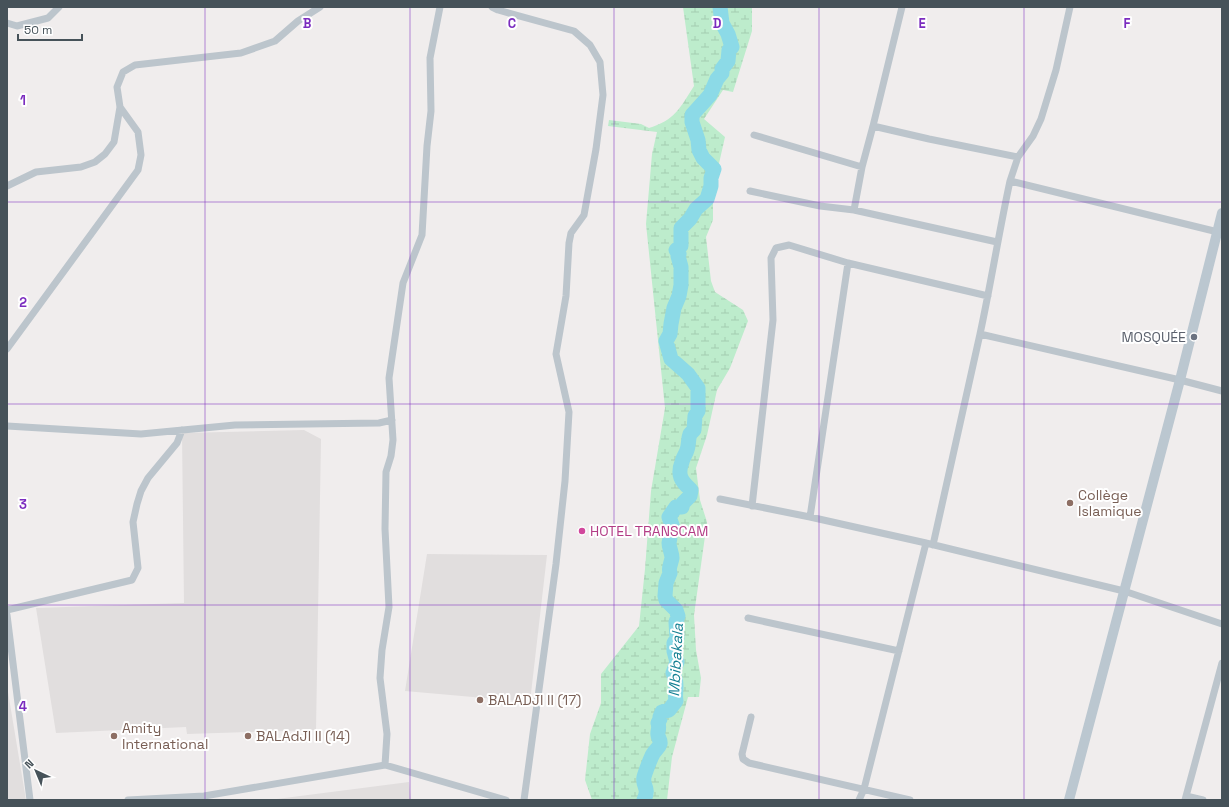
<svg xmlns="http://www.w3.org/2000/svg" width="1229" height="807" font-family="'Space Grotesk',sans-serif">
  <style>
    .education { fill: #e1dede }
    .wetland { fill: url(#wetland-marsh) }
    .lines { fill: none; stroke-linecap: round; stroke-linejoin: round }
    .river { stroke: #8cdae7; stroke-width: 15 }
    .street { stroke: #bcc5cc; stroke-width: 7 }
    .secondary { stroke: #bbc7d0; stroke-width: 10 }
    .grid { fill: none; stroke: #7b2cbf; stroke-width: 1; stroke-opacity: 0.55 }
    .worship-dot { fill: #6b7280; stroke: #fff; stroke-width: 1.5 }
    .education-dot { fill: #8d6e63; stroke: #fff; stroke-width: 1.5 }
    .hotel-dot { fill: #d1479c; stroke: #fff; stroke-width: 1.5 }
    .labels { text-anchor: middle; stroke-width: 4; stroke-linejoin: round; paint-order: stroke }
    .worship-label { font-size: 14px; fill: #5b616d; stroke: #fff; text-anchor: end }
    .education-label { font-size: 14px; fill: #785e54; stroke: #fff; text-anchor: start }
    .hotel-label { font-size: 14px; fill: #b23c85; stroke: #fff; text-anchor: start }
    .water-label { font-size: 15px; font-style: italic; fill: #137f92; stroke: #fff }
    .grid-label { font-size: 13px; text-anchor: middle; font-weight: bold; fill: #7b2cbf; stroke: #fff; stroke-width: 4; stroke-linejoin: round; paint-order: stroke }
  </style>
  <defs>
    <pattern id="wetland-marsh" width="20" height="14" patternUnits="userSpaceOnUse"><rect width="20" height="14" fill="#bdeccc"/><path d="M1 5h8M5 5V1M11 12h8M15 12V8" fill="none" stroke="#a4ccb1"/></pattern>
  </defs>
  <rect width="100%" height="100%" fill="#f0eded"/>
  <path class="education" d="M 304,430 L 321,439 L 316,730 L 187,734 L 186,727 L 56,733 L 36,608 L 184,603 L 182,433 Z
    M 427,554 L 547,555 L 530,702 L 405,691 Z
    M 7,686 L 26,800 L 7,800 Z
    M 409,782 L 411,800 L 269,800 Z"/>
  <path class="wetland" d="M 683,7 L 752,7 L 752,31 L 733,92 L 723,90 L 704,119 L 725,137 L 713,190 L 713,220 L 706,237 L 711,281 L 715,292 L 743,310 L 748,321 L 730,368 L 717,390 L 707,435 L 696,468 L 700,500 L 707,522 L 694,615 L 696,650 L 701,678 L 699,697 L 688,697 L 672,757 L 667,800 L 592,800 L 585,780 L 590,734 L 601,703 L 601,674 L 639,626 L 645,569 L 651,491 L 665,408 L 646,224 L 652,154 L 657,132 L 608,126 L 609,120 L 641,124 L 649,128 C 675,120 680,108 694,86 Z"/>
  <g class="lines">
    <path class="river" d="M 644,800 C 650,787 642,787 644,777 C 645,773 651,757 653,754 C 655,750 659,748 660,744 C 661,740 658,738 658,735 C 657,731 660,729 658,723 L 660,719 L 660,717 L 662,712 L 669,710 L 676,701 C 674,690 679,685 673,673 L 677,662 L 674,651 L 674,643 L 677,638 L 676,622 L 678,616 L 676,610 L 666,600 L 665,596 L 666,583 L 670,573 C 668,568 671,564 672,558 C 672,553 669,548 669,543 C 670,539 671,535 669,531 L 672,525 L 669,517 L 676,507 L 682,507 L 683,503 L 690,496 L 691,490 C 681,481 677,475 682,462 C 683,457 686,454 687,450 C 689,445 688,439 690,434 L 694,430 L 695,416 L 698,411 L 698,388 L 688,374 L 671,359 L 666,341 L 670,334 L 671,324 L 674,308 L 679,296 L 681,285 L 681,267 L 678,256 L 679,254 L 676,250 L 681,246 L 681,228 L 690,219 L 696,209 L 707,199 L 711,186 L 711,178 L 714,169 L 703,158 L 699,150 L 698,140 L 692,122 L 692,115 L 710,95 L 717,79 L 722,73 L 722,69 L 728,61 L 729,50 L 732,47 L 728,34 L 722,23 L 720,7"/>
    <path class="street" d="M 492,7 L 498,10 L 574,31 L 590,45 L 600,62 L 603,95 L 596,149 L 584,215 L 571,233 L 569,243 L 566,296 L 556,354 L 569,412 L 565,481 L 556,564 L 524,800
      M 1070,7 L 1056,70 L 1041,119 L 1033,136 L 1018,157 L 1010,181 L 1222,233
      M 7,23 L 17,26 L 48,18 L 59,7
      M 873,126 L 902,7
      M 754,135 L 862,167
      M 7,186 L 36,172 L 81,167 L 95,162 L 105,154 L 114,142 L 120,107 L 117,87 L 123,72 L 135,65 L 241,53 L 275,41 L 298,21 L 320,7
      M 750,191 L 820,206 L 854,210 L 997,242
      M 854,210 L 862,167 L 873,126 L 929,139 L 1018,157
      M 980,334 C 991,283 999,232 1010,181
      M 7,349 L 138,170 L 141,155 L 138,132 L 120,107
      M 7,426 L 141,434 L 235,425 L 379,423 L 392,420
      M 720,499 L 810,517 L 926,543 L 1124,591 L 1222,624
      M 752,506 L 773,320 L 771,258 L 776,248 L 789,245 L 848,263 L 988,296
      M 810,517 L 848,263
      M 933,545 L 980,334 L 1180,380 L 1222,391
      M 7,610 L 132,580 L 138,568 L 133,522 L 137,504 L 141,491 L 148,478 L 177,443 L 182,430
      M 7,615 L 30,800
      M 748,618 L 899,651
      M 751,717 L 742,754 L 743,759 L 749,763 L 910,800
      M 385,765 L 387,734 L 380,678 L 382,650 L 389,607 L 385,529 L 386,472 L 391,456 L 393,440 L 389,378 L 403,283 L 422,235 L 427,146 L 431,111 L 430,58 L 440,7
      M 1186,796 L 1203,800
      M 128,800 L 204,796 L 385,765 L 506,800
      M 859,800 L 864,789 L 926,543
      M 1185,800 L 1222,663"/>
    <path class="secondary" d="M 1069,800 L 1180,380 L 1222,213"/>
  </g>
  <path class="grid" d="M 205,7 L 205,800M 410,7 L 410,800M 614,7 L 614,800M 819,7 L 819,800M 1024,7 L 1024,800M 7,202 L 1222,202M 7,404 L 1222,404M 7,605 L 1222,605"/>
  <circle class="worship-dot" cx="1194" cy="337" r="4"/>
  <g class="education-dot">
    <circle cx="1070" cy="503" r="4"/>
    <circle cx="480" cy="700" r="4"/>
    <circle cx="114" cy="736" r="4"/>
    <circle cx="248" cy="736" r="4"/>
  </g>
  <circle class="hotel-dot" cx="582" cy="531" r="4"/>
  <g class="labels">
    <g class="worship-label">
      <text x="1186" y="342">MOSQUÉE</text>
    </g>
    <g class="education-label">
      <text x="1078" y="500">Collège<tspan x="1078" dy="16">Islamique</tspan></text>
      <text x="488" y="705">BALADJI II (17)</text>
      <text x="122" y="733">Amity<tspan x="122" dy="16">International</tspan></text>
      <text x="256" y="741">BALAdJI II (14)</text>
    </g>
    <g class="hotel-label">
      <text x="590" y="536">HOTEL TRANSCAM</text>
    </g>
    <g class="water-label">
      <text transform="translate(676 660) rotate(-87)" y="5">Mbibakala</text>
    </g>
  </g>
  <g class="grid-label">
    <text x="307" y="28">B</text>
    <text x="512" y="28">C</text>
    <text x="717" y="28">D</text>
    <text x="922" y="28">E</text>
    <text x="1127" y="28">F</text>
    <text x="23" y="105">1</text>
    <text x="23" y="307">2</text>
    <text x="23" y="509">3</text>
    <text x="23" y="711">4</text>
  </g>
  <rect width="1229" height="807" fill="none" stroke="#465259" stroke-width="16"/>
  <g transform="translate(36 771) rotate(316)" stroke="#ffffff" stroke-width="3" paint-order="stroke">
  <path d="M0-3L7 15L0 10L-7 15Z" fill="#465259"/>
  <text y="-6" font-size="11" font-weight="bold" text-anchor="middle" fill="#465259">N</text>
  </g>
  <path d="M18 34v6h64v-6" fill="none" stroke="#465259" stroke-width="2"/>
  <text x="24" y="34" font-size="12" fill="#465259" stroke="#ffffff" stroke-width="3" paint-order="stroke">50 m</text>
</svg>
